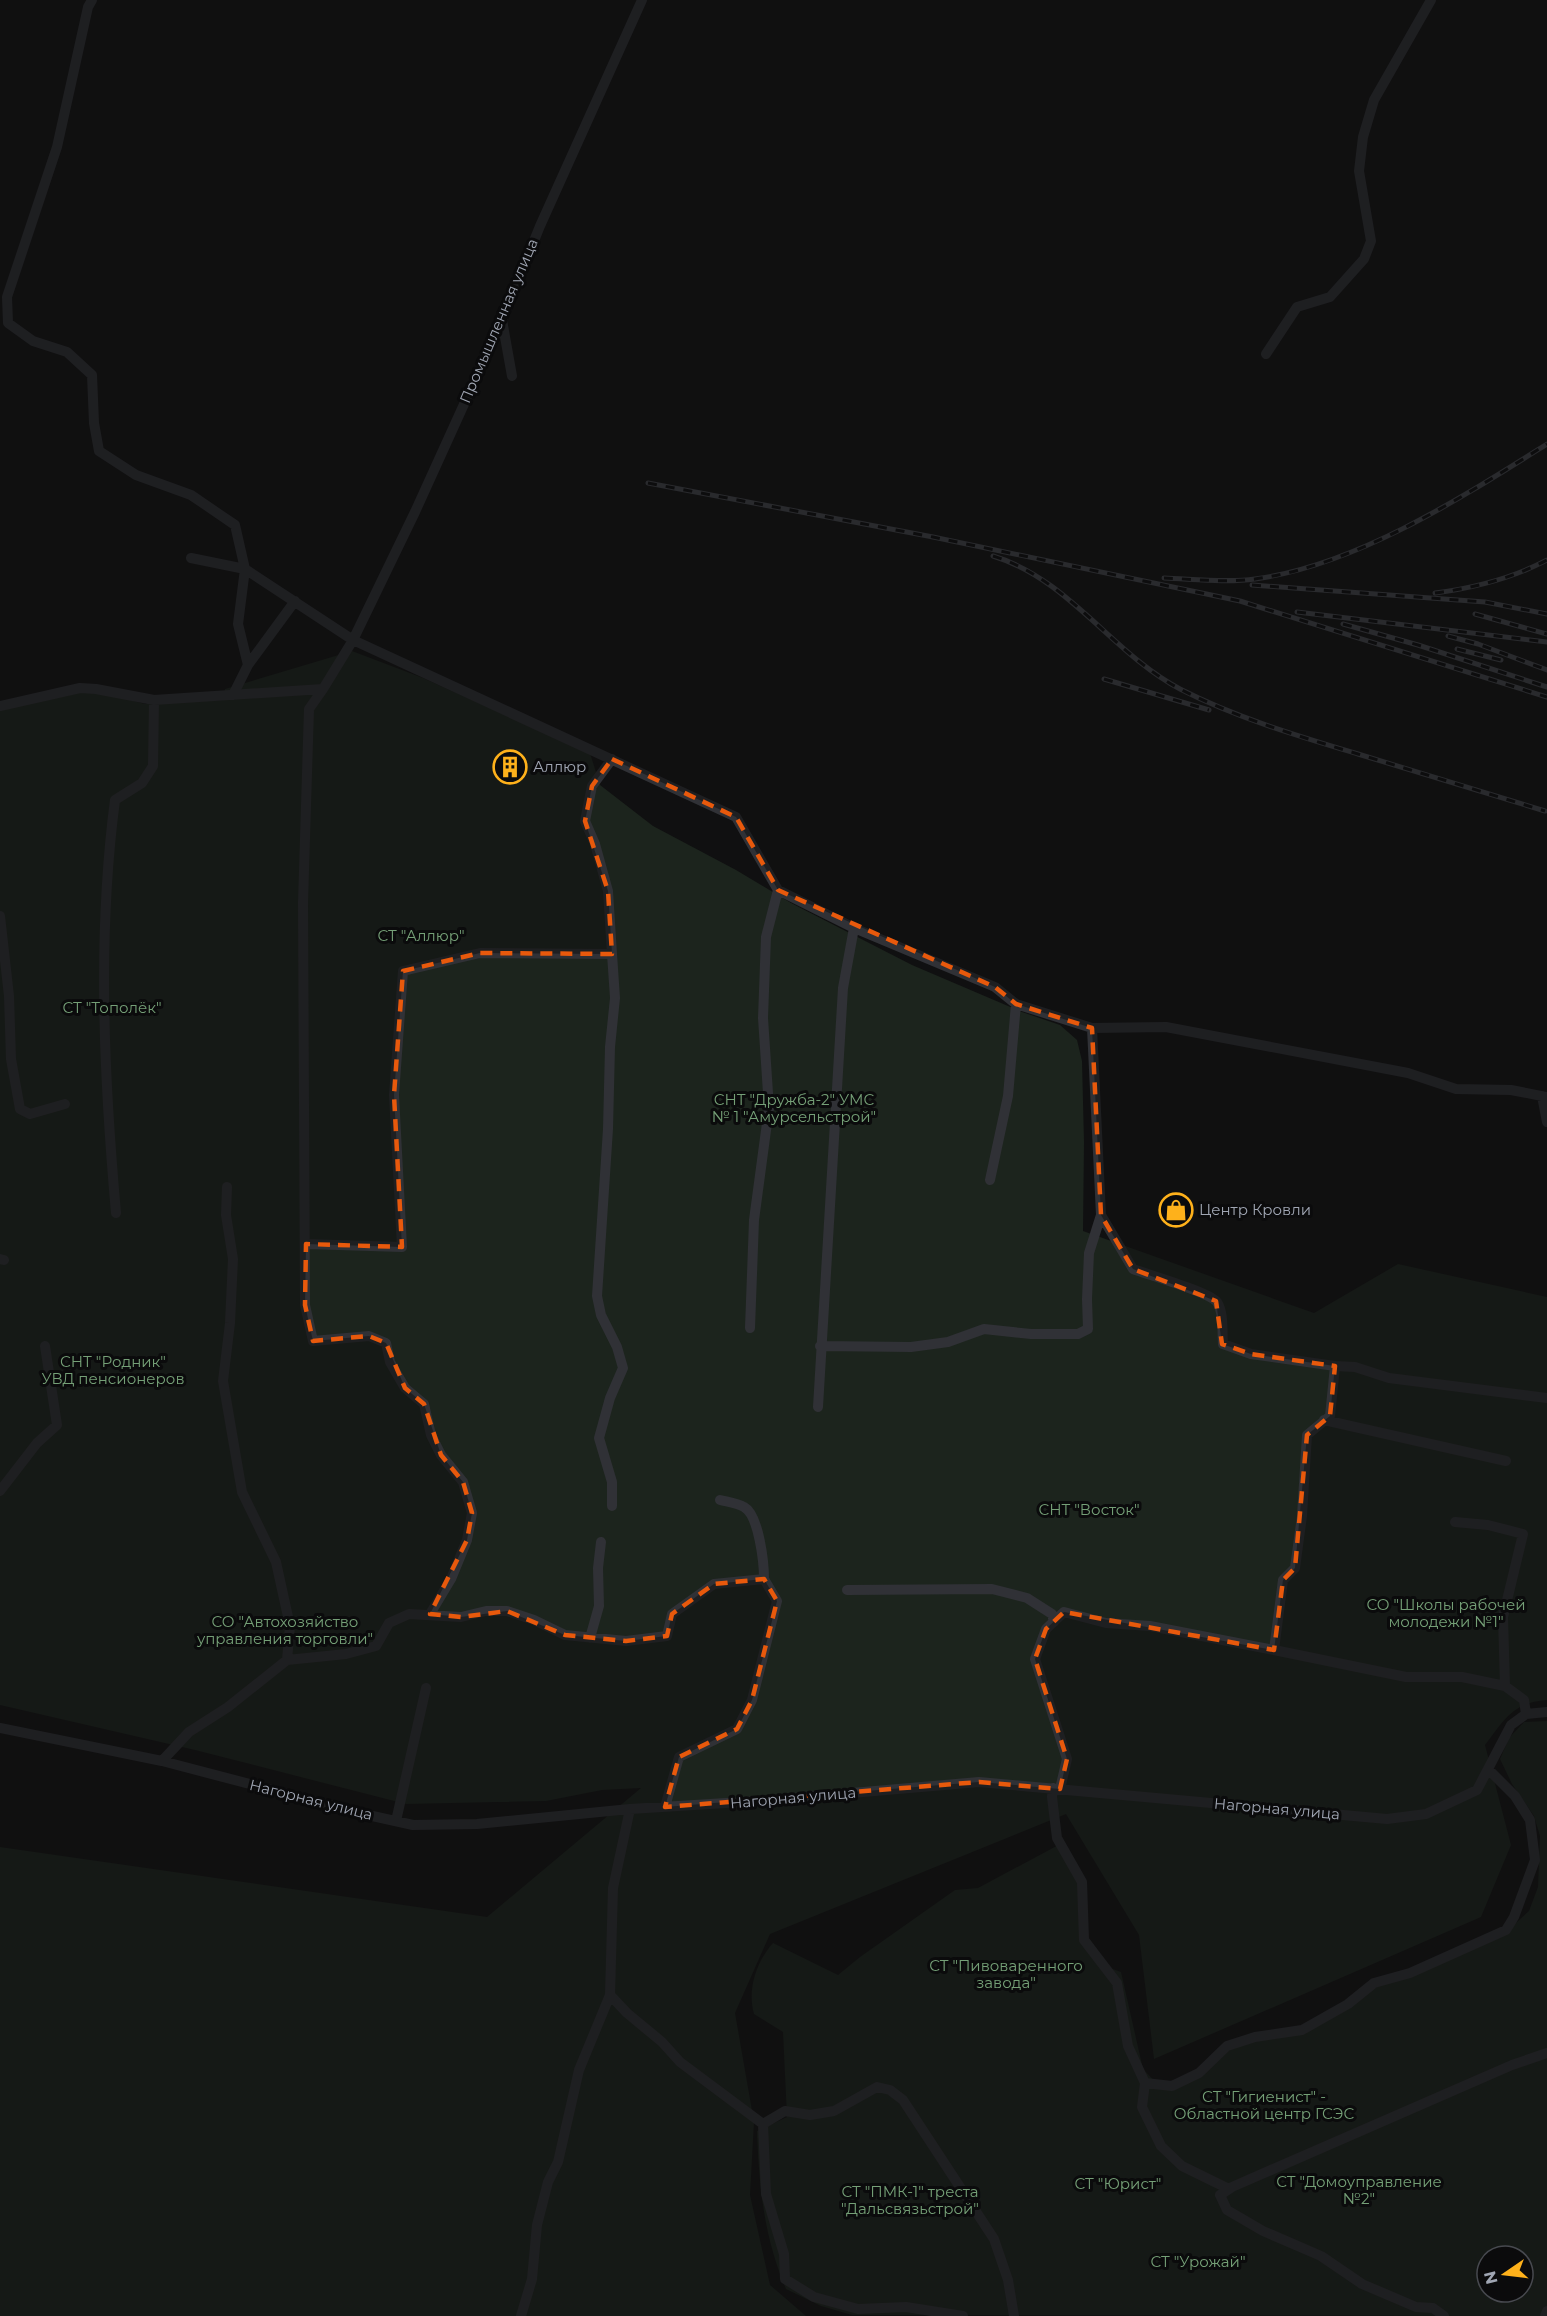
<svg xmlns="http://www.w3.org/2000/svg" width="1547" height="2316" font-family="Montserrat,sans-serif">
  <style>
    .green { fill: #1c241d; fill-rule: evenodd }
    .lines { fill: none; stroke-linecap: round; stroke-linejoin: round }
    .minor { stroke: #303136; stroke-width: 10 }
    .rail-casing { stroke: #474950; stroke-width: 5 }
    .rail { stroke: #0b0b0c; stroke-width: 3; stroke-dasharray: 9; stroke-linecap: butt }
    .marked { fill: none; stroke: #e8590c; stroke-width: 4.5; stroke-dasharray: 12 8; stroke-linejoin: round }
    .labels { text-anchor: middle; stroke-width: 6; stroke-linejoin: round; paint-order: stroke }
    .street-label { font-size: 15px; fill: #a0a6b3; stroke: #0b0b0c }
    .poi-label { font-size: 15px; fill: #a0a6b3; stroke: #0b0b0c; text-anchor: start }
    .park-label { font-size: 15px; fill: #75a077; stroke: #0b0b0c }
  </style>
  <rect width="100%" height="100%" fill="#101011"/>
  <path class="green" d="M 352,651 L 423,678 L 590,753 L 600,785 L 653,826 L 736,870 L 791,903 L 912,965 L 1022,1012 L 1060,1025 L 1077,1040 L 1082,1061 L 1084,1142 L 1083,1231 L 1314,1313 L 1398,1264 L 1547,1297 L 1547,1700 C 1513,1702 1504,1720 1485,1745 L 1511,1845 L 1481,1917 L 1154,2059 L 1139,1935 L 1066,1814 L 770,1934 L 735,2013 L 754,2122 L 750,2195 L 770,2285 L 806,2316 L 0,2316 L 0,1847 L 487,1917 L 641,1788 L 602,1790 L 546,1801 L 406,1804 L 195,1750 L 0,1705 L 0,710 L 92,690 L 145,704 L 224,700 L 225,689 Z
    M 1547,1721 L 1547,2316 L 852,2315 L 821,2306 L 786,2289 C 764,2237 759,2187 757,2131 L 787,2117 L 783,2032 L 754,2014 C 747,1990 756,1962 773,1943 L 838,1975 L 860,1957 L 955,1890 L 978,1888 L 1064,1842 L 1078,1868 L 1087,1935 L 1110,1968 L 1121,1972 L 1143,2069 L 1160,2087 L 1170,2089 L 1237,2045 L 1296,2034 L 1370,1989 L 1507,1931 L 1529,1911 L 1538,1887 L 1540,1836 L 1534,1816 L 1512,1784 L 1500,1759 L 1509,1738 L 1524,1722 ZM 1487,2256 L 1523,2256 L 1523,2292 L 1487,2292 Z"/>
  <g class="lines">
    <path class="minor" d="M 92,0 L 88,7 L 57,147 L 7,297 L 8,323 L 33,341 L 67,352 L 92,375 L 94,423 L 99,451 L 136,475 L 191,495 L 235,525 L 245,569 L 353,640 L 736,817 L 778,890 L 854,928 L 995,987 L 1016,1004 L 1092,1028 L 1166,1027 L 1408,1073 L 1456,1089 L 1511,1090 L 1547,1097
      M 502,320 L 512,376
      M 1266,354 L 1297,307 L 1330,297 L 1364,259 L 1371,241 L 1359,171 L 1363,137 L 1374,100 L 1431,0
      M 191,558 L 245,569 L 238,624 L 248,665 L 233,695
      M 248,665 L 295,601
      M 323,689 L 309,709 L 303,903 L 305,1305 L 313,1341 L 369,1336 L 386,1343 L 390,1362 L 405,1388 L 424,1404 L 431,1435 L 441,1455 L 463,1482 L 472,1513 L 467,1540 L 451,1579 L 430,1614
      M 0,706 L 80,688 L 96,689 L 154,700 L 323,689 L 353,640 L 415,512 L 500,325 L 540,226 L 642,0
      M 612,759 L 592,786 L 585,821 L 595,844 L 608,891 L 612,954
      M 0,916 L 9,996 L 11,1059 L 20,1109 L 30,1114 L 65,1104
      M 1542,1096 L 1547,1122
      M 990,1180 L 1008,1096 L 1016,1004
      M 116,1213 C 104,1077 97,937 115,800 L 142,783 L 153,766 L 154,700
      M 1101,1215 L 1133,1269 C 1149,1275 1209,1292 1217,1302 C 1224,1313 1222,1331 1223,1344 L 1251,1354 L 1335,1366 L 1330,1416 L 1307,1435 L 1302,1516 L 1295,1568 L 1283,1580 L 1274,1650 L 1406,1677 L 1462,1677 L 1505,1686 L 1524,1700 L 1526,1714
      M 306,1244 L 402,1247 L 394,1095 L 403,971 L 480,953 L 612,954 L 615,998 L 610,1047 L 608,1129 L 597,1296 L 601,1315 L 617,1347 L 623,1368 L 610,1398 L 599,1438 L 612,1482 L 612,1506
      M 0,1259 L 4,1260
      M 750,1328 L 754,1220 L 769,1108 L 763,1018 L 766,937 L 778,890
      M 820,1346 L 911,1347 L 948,1342 L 984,1329 L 1031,1334 L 1078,1334 L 1088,1329 L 1087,1299 L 1089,1253 L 1101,1215 L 1092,1028
      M 1335,1366 L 1355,1367 L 1389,1378 L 1547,1398
      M 818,1407 L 843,988 L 854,928
      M 1324,1420 L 1506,1461
      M 0,1491 L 37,1443 L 57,1425 L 45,1346
      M 720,1500 C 728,1502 737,1503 744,1507 C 759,1515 764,1563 764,1579
      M 1455,1522 L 1488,1525 L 1523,1534 L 1503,1617 L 1505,1686
      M 847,1590 L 992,1589 L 1027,1598 L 1052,1614 L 1054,1622
      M 590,1638 L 599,1606 L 598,1568 L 601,1542
      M 287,1660 L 346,1654 L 376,1646 L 389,1623 L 409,1614 L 461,1617 L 486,1611 L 507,1611 L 534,1620 L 565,1635 L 626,1641 L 667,1636 L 672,1614 L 714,1584 L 764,1579 L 777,1601 L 752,1700 L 737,1729 L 679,1757 L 665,1807
      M 0,1728 L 162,1761 L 368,1815 L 413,1825 L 477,1824 L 630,1809 L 758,1801 L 979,1782 L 1387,1819 L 1426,1814 L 1477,1790 L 1511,1725 L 1526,1714 L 1547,1712
      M 162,1761 L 189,1732 L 228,1707 L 287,1660 L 290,1626 L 276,1562 L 242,1492 L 223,1381 L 230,1323 L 233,1259 L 226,1215 L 227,1187
      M 1053,1788 L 1052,1797 L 1057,1838 L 1082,1882 L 1084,1940 L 1117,1983 L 1128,2046 L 1145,2083
      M 1060,1789 L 1067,1759 L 1035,1659 L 1046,1629 L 1064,1612 L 1106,1623 L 1150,1626 L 1274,1650
      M 396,1821 L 426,1688
      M 610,1995 L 627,2013 L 662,2042 L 680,2062 L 763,2124
      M 763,2124 L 785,2111 L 810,2115 L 834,2111 L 877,2087 L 890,2090 L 903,2100 L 994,2239 L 1008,2280 L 1014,2316
      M 763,2124 L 766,2194 L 784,2254 L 785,2279 L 814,2297 L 858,2309 L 906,2307 L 963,2316
      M 1229,2189 L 1182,2166 L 1161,2146 L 1142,2107 L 1145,2083 L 1172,2086 L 1199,2073 L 1227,2046 L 1255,2037 L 1302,2030 L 1348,2004 L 1374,1983 L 1410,1973 L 1506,1930 L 1514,1917 L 1535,1860 L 1530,1820 L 1515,1796 L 1488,1769
      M 521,2316 L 532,2279 L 537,2225 L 548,2182 L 558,2162 L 579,2070 L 610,1995 L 613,1888 L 630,1809
      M 1444,2316 L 1433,2308 L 1416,2307 L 1362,2284 L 1321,2256 L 1263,2231 L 1227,2210 L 1220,2195 L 1232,2187 L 1512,2065 L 1547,2053
      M 1545,2316 L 1547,2311"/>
    <g class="rail-casing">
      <path id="rail" d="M 648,483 L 933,537 L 1240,601 L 1547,697
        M 993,556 C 1069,579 1112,653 1180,689 C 1237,718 1298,736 1358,754 C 1421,773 1483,792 1545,811
        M 1164,578 C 1193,579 1226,583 1255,579 C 1357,565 1461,498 1547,444
        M 1252,585 L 1485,602 L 1547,614
        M 1435,593 C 1474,588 1513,578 1547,560
        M 1297,612 L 1547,642
        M 1475,614 L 1547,634
        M 1343,624 L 1418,645 L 1547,687
        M 1448,636 L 1478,644 L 1547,670
        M 1457,649 L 1501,660
        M 1104,679 L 1209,710"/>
    </g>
    <use href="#rail" class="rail"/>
  </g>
  <path d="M0 0H1547V2316H0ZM 612,759 L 736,817 L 778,890 L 995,987 L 1016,1004 L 1092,1028 L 1101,1215 L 1133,1269 L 1216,1301 L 1222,1344 L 1251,1354 L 1335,1366 L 1330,1416 L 1307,1435 L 1295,1568 L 1283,1580 L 1274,1650 L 1064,1612 L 1046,1629 L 1035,1659 L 1067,1759 L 1060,1789 L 979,1782 L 665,1807 L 679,1757 L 737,1729 L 752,1700 L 777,1601 L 764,1579 L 714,1584 L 672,1614 L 667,1636 L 626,1641 L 565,1635 L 507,1611 L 461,1617 L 430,1614 L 467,1540 L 472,1513 L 463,1482 L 441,1455 L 424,1404 L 405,1388 L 386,1343 L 369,1336 L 313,1341 L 305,1305 L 306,1244 L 402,1247 L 394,1095 L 403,971 L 480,953 L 612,954 L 608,891 L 585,821 L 592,786 Z" fill="#101011" fill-opacity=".55" fill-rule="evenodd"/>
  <path class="marked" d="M 612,759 L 736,817 L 778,890 L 995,987 L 1016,1004 L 1092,1028 L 1101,1215 L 1133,1269 L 1216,1301 L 1222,1344 L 1251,1354 L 1335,1366 L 1330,1416 L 1307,1435 L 1295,1568 L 1283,1580 L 1274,1650 L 1064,1612 L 1046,1629 L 1035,1659 L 1067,1759 L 1060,1789 L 979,1782 L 665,1807 L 679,1757 L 737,1729 L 752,1700 L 777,1601 L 764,1579 L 714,1584 L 672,1614 L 667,1636 L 626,1641 L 565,1635 L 507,1611 L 461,1617 L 430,1614 L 467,1540 L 472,1513 L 463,1482 L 441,1455 L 424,1404 L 405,1388 L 386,1343 L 369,1336 L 313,1341 L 305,1305 L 306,1244 L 402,1247 L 394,1095 L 403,971 L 480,953 L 612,954 L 608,891 L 585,821 L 592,786 Z"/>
  <defs>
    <g id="building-ring" transform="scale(1.725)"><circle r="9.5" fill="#0b0b0c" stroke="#feb11b" stroke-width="1.5"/><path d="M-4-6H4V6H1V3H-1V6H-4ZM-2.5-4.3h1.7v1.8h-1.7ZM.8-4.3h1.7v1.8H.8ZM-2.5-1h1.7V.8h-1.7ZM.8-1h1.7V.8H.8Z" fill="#feb11b"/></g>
    <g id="shop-ring" transform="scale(1.725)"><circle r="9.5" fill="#0b0b0c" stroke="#feb11b" stroke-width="1.5"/><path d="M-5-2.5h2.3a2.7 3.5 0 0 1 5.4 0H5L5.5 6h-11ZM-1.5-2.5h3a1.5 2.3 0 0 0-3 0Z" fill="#feb11b"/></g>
  </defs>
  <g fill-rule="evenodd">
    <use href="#building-ring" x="510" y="767"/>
    <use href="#shop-ring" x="1176" y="1210"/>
  </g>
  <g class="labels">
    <g class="street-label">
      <text transform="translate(499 321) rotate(-67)" y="5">Промышленная улица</text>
      <text transform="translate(793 1798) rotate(-5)" y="5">Нагорная улица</text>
      <text transform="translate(311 1800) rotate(14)" y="5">Нагорная улица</text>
      <text transform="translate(1277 1809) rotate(5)" y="5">Нагорная улица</text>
    </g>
    <g class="poi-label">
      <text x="533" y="772">Аллюр</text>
      <text x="1199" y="1215">Центр Кровли</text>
    </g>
    <g class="park-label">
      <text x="421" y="941">СТ "Аллюр"</text>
      <text x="112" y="1013">СТ "Тополёк"</text>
      <text x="794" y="1105">СНТ "Дружба-2" УМС<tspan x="794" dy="17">№ 1 "Амурсельстрой"</tspan></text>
      <text x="113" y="1367">СНТ "Родник"<tspan x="113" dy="17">УВД пенсионеров</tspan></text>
      <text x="1089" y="1515">СНТ "Восток"</text>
      <text x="1446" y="1610">СО "Школы рабочей<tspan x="1446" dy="17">молодежи №1"</tspan></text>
      <text x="285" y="1627">СО "Автохозяйство<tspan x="285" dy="17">управления торговли"</tspan></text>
      <text x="1006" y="1971">СТ "Пивоваренного<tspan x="1006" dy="17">завода"</tspan></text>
      <text x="1264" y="2102">СТ "Гигиенист" -<tspan x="1264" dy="17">Областной центр ГСЭС</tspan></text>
      <text x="1359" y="2187">СТ "Домоуправление<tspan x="1359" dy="17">№2"</tspan></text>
      <text x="1118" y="2189">СТ "Юрист"</text>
      <text x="910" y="2197">СТ "ПМК-1" треста<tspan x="910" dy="17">"Дальсвязьстрой"</tspan></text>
      <text x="1198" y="2267">СТ "Урожай"</text>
    </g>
  </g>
  <g transform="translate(1505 2274) rotate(256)"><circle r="28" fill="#0b0b0c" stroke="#47494f" stroke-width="1.5"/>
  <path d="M0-4.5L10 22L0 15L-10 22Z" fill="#feb11b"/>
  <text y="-9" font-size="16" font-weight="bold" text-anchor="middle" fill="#a0a6b3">N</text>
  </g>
</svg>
